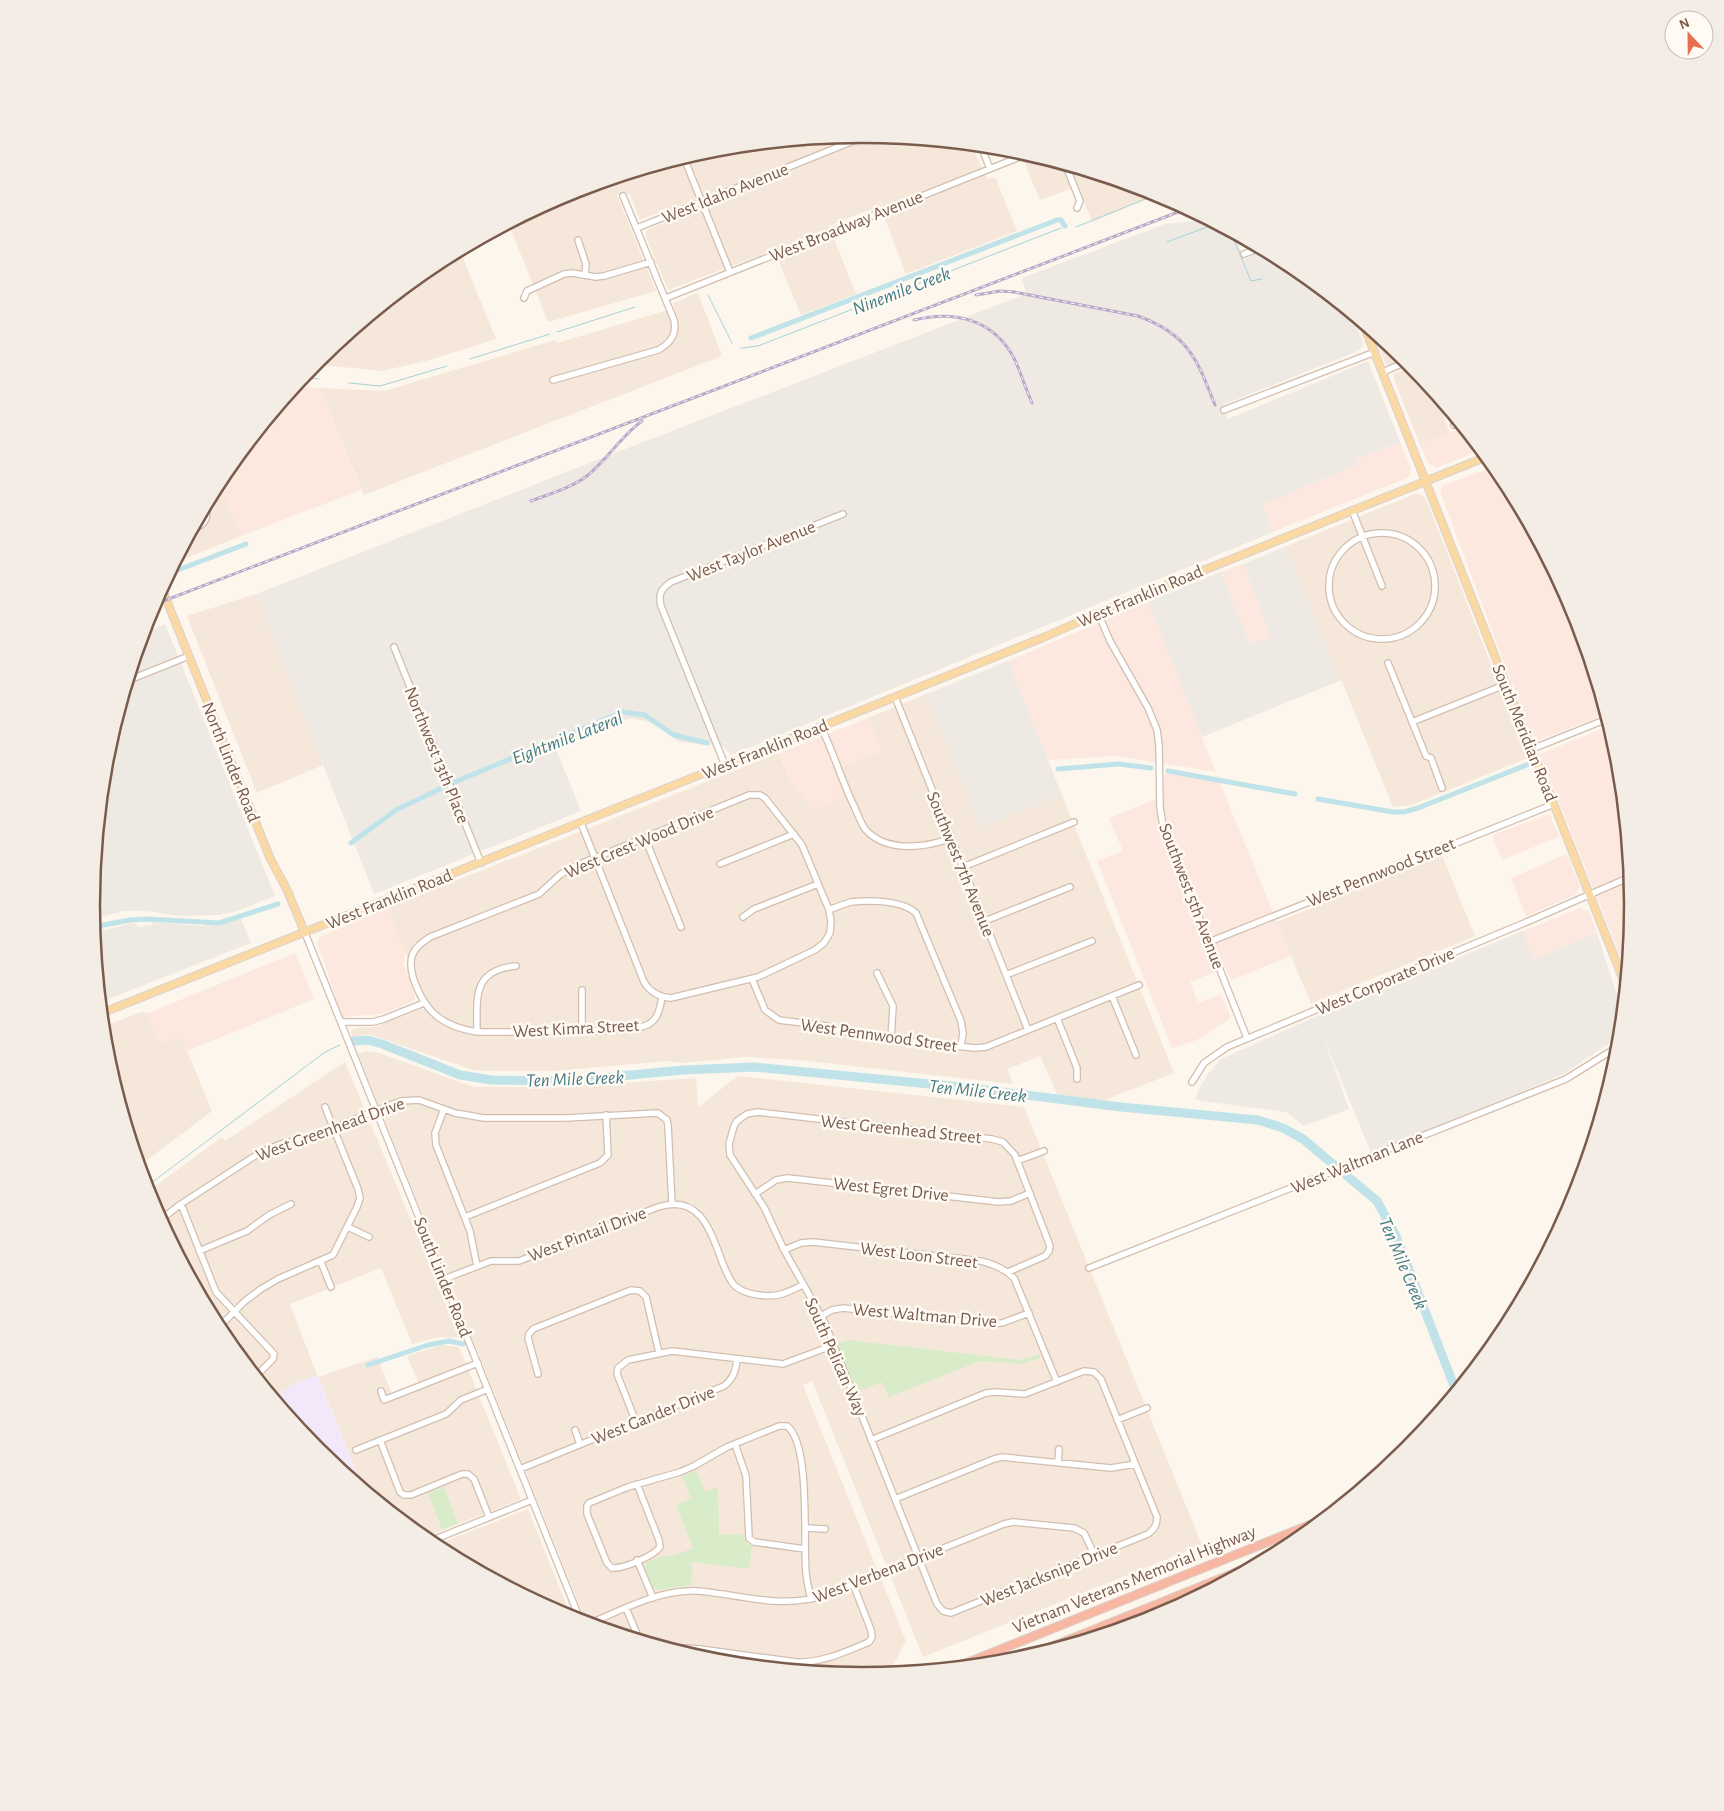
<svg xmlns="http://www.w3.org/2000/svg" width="1724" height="1811" font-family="'Alegreya Sans',sans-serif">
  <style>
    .residential { fill: #f5e8da }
    .commercial { fill: #fde8e0 }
    .industrial { fill: #efe9e4 }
    .education { fill: #f3e8fa }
    .green { fill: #d8ecc9 }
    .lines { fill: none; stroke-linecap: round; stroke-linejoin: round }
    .stream { stroke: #a5d3da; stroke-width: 1 }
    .canal { stroke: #bfe3e8; stroke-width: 5 }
    .river { stroke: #bfe3e8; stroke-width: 9 }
    .minor-casing { stroke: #d1beb0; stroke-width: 8 }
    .major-casing { stroke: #dad1cd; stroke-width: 9 }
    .highway-casing { stroke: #dad1cd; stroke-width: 10 }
    .minor { stroke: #fff; stroke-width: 5.5 }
    .major { stroke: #fbd9a5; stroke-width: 7 }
    .highway { stroke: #f7b7a3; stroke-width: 8 }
    .rail-casing { stroke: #b9a8c9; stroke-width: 3 }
    .rail { stroke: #fffaf3; stroke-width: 1; stroke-dasharray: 4; stroke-linecap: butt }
    .labels { text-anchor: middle; stroke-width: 5; stroke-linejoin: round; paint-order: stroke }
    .street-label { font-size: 18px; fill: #7a5c4d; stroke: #fffaf3 }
    .water-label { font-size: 19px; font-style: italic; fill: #437c86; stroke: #fffaf3 }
    .rim { fill: none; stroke: #7a5c4d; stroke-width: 2.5 }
  </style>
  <rect width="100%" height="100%" fill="#fdf6ec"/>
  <path class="residential" d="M 861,135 L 864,143 L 879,136 L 972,146 L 987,179 L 995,177 L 1017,231 L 906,274 L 880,206 L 845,219 L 829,226 L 856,294 L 801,315 L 774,250 L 668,290 L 645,234 L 647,230 L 668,221 L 664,211 L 640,220 L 630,194 L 627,194 L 625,191 L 617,195 L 656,291 L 548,322 L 509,225 L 567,193 L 712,150 Z
    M 1020,152 L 1146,190 L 1149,198 L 1092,222 L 1078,186 L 1040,200 Z
    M 460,251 L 496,339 L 430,360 L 382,371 L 323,365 L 320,358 L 434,264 Z
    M 698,293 L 722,356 L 364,495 L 319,388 L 384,391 L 555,340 L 557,343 L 675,308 L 673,303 Z
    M 1373,332 L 1405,359 L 1388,366 L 1385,363 Z
    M 1412,367 L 1435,394 L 1450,433 L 1420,445 L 1394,379 L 1394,374 Z
    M 219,481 L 241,536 L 176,562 Z
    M 1415,494 L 1419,494 L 1426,499 L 1528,758 L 1411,805 L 1393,807 L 1341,679 L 1339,679 L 1287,546 Z
    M 256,594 L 323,765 L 257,793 L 187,616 Z
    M 926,694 L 980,828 L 1062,795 L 1174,1073 L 1102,1101 L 1058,1096 L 1040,1056 L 1008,1069 L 1013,1084 L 799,1060 L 746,1057 L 682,1063 L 667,1061 L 555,1071 L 488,1071 L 473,1070 L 369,1034 L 352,1037 L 351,1031 L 356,1028 L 374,1027 L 430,1006 L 405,953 L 387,908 L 779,753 L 792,783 L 814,810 L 834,770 L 881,751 L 868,718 Z
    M 1442,855 L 1475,936 L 1311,1004 L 1277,922 Z
    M 141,1012 L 148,1013 L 159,1040 L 162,1039 L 163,1043 L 181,1036 L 212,1111 L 139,1166 L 106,1056 L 103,1027 Z
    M 366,1051 L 379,1053 L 474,1087 L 558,1087 L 696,1078 L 698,1107 L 738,1076 L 1024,1107 L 1202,1545 L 923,1657 L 812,1381 L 803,1385 L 906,1641 L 892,1667 L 870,1675 L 862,1676 L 711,1661 L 587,1624 L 358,1053 Z
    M 345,1062 L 460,1338 L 439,1337 L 412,1344 L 381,1268 L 290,1304 L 317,1375 L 291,1385 L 274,1398 L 221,1333 L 150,1200 L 147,1192 L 222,1137 L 225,1141 Z
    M 442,1345 L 459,1347 L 521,1499 L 423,1538 L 363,1488 L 318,1377 L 377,1357 L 392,1394 L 419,1384 L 407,1356 Z
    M 528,1509 L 572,1619 L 433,1546 Z"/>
  <path class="commercial" d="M 297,385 L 319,388 L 361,490 L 241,536 L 219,481 Z
    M 1462,428 L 1480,450 L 1438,467 L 1435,467 L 1428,463 L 1420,445 Z
    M 1400,442 L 1411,468 L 1409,477 L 1273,532 L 1262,505 L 1356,465 L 1354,460 Z
    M 1494,467 L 1503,478 L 1574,611 L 1606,714 L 1535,742 L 1500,652 L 1440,491 L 1443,485 Z
    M 1243,564 L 1271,637 L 1250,644 L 1221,572 Z
    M 1148,602 L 1216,772 L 1117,756 L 1048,760 L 1008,661 Z
    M 868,718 L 881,751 L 834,770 L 844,797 L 814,810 L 792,783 L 780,753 Z
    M 1609,726 L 1618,755 L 1633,906 L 1627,968 L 1620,956 L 1540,754 Z
    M 1165,773 L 1220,783 L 1291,956 L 1231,980 L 1225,968 L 1190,982 L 1198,1003 L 1221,994 L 1231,1018 L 1197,1040 L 1172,1048 L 1097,861 L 1123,851 L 1109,818 L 1163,796 Z
    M 1550,814 L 1559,837 L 1502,860 L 1492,835 Z
    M 1567,854 L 1580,886 L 1575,895 L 1526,916 L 1511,878 Z
    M 387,908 L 405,953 L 404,965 L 415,995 L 415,999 L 412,1002 L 382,1014 L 342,1017 L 327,970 L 317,943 L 321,936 Z
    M 1581,908 L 1583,911 L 1589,911 L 1597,933 L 1534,959 L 1523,931 Z
    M 295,953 L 314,999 L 187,1051 L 181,1036 L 163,1043 L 162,1039 L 159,1041 L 148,1013 Z"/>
  <path class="industrial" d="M 1206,220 L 1234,234 L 1244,259 L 1265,251 L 1290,265 L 1353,316 L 1363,343 L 1360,350 L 1223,405 L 1228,419 L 1368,361 L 1400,442 L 1355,460 L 1356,465 L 1262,505 L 1273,532 L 731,755 L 719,742 L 709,745 L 680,742 L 649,722 L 630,718 L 555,747 L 581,811 L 374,894 L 256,594 L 615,453 L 1026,294 L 1022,278 L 1165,224 Z
    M 1287,546 L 1339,679 L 1342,680 L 1202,737 L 1148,602 L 1221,572 L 1250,644 L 1271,637 L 1243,564 Z
    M 165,624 L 275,896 L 237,911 L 219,915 L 181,916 L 146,911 L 124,911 L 93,919 L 91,905 L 106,755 L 143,633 Z
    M 1008,661 L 1062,795 L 980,828 L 926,694 Z
    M 240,917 L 251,943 L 101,1002 L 94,929 L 103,928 L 105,930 L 131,923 L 136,924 L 138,927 L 153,925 L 152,922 L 202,926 Z
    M 1523,931 L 1534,959 L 1597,933 L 1622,1010 L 1620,1036 L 1564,1074 L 1371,1153 L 1323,1036 L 1349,1109 L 1304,1126 L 1286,1112 L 1195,1100 L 1200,1087 L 1208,1074 L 1221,1059 L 1315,1017 Z"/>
  <path class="education" d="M 317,1375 L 336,1423 L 363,1488 L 317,1450 L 274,1398 L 291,1385 Z"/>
  <path class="green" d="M 848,1340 L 1020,1360 L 1039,1355 L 1040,1358 L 1021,1364 L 980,1361 L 889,1397 L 882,1382 L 856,1392 L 837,1344 Z
    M 696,1470 L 705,1492 L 718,1487 L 719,1535 L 742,1534 L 747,1543 L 752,1546 L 749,1569 L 692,1562 L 691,1585 L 657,1590 L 653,1587 L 645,1567 L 647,1562 L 663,1556 L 673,1556 L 693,1548 L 676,1505 L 691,1498 L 682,1477 Z
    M 444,1487 L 458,1524 L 442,1530 L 428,1493 Z
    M 682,1652 L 694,1652 L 760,1661 L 765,1667 L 711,1661 Z"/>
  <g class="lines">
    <path class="stream" d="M 1076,227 L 1153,196
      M 1231,233 L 1251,281 L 1262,279
      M 1167,242 L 1215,224
      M 708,295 L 732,343
      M 557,332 L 635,307
      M 741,348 L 758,346 L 1061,228
      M 470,359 L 550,334
      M 303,377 L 319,379
      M 349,383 L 380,386 L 447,366
      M 146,1187 L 325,1052 L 340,1045"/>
    <path class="canal" d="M 751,338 L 1057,220 L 1061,220 L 1065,226
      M 170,573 L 246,544
      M 1058,769 L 1118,764 L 1151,768
      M 1168,771 L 1295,794
      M 455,782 L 622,712 L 645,715 L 674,735 L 707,743
      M 1318,799 L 1393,812 L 1404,812 L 1418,808 L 1529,764
      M 351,843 L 396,810 L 444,787
      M 93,927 L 130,920 L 146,919 L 219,923 L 278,904
      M 368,1365 L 428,1345 L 449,1341 L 463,1344"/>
    <path class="river" d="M 354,1041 L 368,1040 L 382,1044 L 460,1075 L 492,1080 L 568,1081 L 683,1070 L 754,1067 L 971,1088 L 1121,1107 L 1258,1120 L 1283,1128 L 1303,1139 L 1377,1201 L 1396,1236 L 1456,1391"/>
    <g class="minor-casing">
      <path id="minor" d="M 981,146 L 990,169
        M 684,158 L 730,272
        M 1066,166 L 1080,201 L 1077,208
        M 1153,192 L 1154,194 L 1156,193
        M 637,228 L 868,135
        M 578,240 L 586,264 L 585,275
        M 1244,254 L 1260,248
        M 524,298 L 527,291 L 564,274 L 572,273 L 596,277 L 604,276 L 651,262
        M 666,298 L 1027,154
        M 1383,372 L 1408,361
        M 553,380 L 658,350 C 671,343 677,334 674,320 L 623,196
        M 1224,410 L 1375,352
        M 1454,425 L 1458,423
        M 1352,510 L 1382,586
        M 194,529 C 204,525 209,518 206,506
        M1329 586a53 53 0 1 1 106 0a53 53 0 1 1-106 0Z
        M 1098,613 L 1110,641 L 1148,708 L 1157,730 L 1159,745 L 1160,807 L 1163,826 L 1247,1038
        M 394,647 L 481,863
        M 1388,663 L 1426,756 L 1431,758 L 1442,788
        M 129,680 L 189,656
        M 895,697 L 1028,1030
        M 1412,722 L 1507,684
        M 821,727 C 834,753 842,782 855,808 C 858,815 861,823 865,829 C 886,853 925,848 951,838
        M 1532,749 L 1607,719
        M 725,765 L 661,606 C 658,594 661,589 671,582 L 843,514
        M 581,823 C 602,876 623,929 644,982 C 650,992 659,997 671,998 L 758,977 L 815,950 L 824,943 L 830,933 L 831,921 L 829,910 L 802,845 L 765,798 L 760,795 L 749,795 L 600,856 L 577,865 L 561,874 L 539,894 L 430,937 C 423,942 415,947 412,956 C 407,974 423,1006 438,1017 C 448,1025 465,1030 477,1032 C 522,1032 567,1032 611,1030 C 623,1029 638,1030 649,1024 C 659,1018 660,1007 662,997
        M 645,838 L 681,927
        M 720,864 L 794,834
        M 963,867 L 1074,822
        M 829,910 C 836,907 844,904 851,902 C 869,900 902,900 916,913 L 961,1021 L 963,1033 L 961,1046
        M 743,917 L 754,909 L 818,884
        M 985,921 L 1070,887
        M 305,933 L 581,1622
        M 1209,942 L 1554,804
        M 877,973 L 893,1006 L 891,1039
        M 1006,975 L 1092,941
        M 752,979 L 765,1010 L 779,1020 L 827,1026 L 859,1036 L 975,1048 L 986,1047 L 1139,985
        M 582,990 L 582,1031
        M 1112,996 L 1136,1055
        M 1057,1018 L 1077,1068 L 1077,1079
        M 341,1022 L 373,1022 L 384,1019 L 424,1003
        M 477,1032 C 477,998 472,970 516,966
        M 1192,1082 L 1204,1063 L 1227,1047 L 1529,921 L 1630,877
        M 444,1109 L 435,1133 L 436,1145 L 470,1231 L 477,1266
        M 1017,1161 L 1044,1151
        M 755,1194 L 776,1180 L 788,1178 L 999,1202 L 1011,1201 L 1030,1193
        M 181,1204 L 216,1292 L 274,1354 L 273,1359 L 256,1376
        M 465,1217 L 600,1163 L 608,1155 L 606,1115
        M 160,1220 L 181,1204 L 261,1152 L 281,1144 L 308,1138 L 401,1101 L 419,1100 L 455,1113 L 484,1118 L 566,1118 L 658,1113 L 667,1120 L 668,1126 L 672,1204
        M 348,1227 L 369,1237
        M 784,1250 L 801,1243 L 813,1242 L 981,1261 C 993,1264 1005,1269 1014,1278 L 1057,1382
        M 199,1251 L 247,1231 L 269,1215 L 291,1204
        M 321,1262 L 331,1287
        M 1089,1268 L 1566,1079 L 1619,1046
        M 444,1279 L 491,1261 L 519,1261 L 658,1207 C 701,1193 711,1233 723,1264 C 726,1271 729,1279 734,1285 C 744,1295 769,1298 782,1294 C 789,1292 796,1288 803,1285
        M 821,1316 L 832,1310 L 843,1308 L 991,1324 L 1002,1323 L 1029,1313
        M 218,1328 L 245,1301 L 261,1289 L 278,1279 L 333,1255 L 357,1207 L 360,1198 L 358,1189 L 325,1107
        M 538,1374 L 528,1338 L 529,1334 L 533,1329 L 631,1290 L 640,1291 L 646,1297 L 659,1353
        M 381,1391 L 384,1400 L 478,1363
        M 1117,1420 L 1147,1408
        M 636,1422 L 617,1374 L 618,1368 L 628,1360 L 672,1351 L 783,1364 L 834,1345
        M 575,1430 L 580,1444
        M 380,1440 L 400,1492 L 404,1495 L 411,1495 L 462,1474 L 468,1474 L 474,1479 L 489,1517
        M 871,1440 L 986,1393 L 995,1392 L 1025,1394 L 1084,1371 L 1094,1372 L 1101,1379 L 1157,1517 C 1157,1526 1154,1529 1148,1534 L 951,1613 L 943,1611 L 937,1604 L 824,1321 L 784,1250 L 764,1207 L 730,1155 L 729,1144 L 734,1126 L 737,1121 L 747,1114 L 758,1112 L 992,1139 L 1003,1142 L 1015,1155 L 1050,1246 L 1049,1251 L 1045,1256 L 1008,1272
        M 735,1444 L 746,1476 L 749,1538 L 754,1542 L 805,1549
        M 356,1450 L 446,1414 L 461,1400 L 488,1389
        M 1058,1462 L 1059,1449
        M 520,1469 L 724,1386 C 733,1379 736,1371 737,1359
        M 637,1484 L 659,1540 L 660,1547 C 654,1556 623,1569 612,1568 L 607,1563 L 587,1514 L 587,1506 L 589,1503 L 628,1487 L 680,1472 L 694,1466 L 727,1447 L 779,1426 L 787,1426 C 811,1444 803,1542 806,1573 C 807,1582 809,1591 811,1599
        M 895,1499 L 994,1459 L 1002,1457 L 1111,1468 L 1135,1464
        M 805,1528 L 825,1529
        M 428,1542 L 532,1500
        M 637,1560 L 653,1598
        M 626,1608 L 639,1639
        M 588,1624 C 620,1611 654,1592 689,1591 C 700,1590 712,1593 723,1594 C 759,1600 793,1607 828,1594 L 1004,1524 L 1013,1522 L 1074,1528 L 1084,1533 L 1095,1556
        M 675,1650 L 685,1648 L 700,1649 L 796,1662 C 822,1663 845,1652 869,1642 L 872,1637 L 871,1630 L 853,1584
        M 770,1667 L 772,1659"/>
    </g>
    <g class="major-casing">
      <path id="major" d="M 1364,326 L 1625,984
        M 162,589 L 270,858 L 287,890 L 305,933
        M 102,1013 L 865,709 L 1042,638 L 1122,603 L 1486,457"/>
    </g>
    <g class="highway-casing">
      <path id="highway" d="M 1029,1656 L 1257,1564
        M 957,1667 L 1322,1520"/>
    </g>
    <use href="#minor" class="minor"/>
    <use href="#major" class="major"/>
    <use href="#highway" class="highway"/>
    <g class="rail-casing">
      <path id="rail" d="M 976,295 L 1000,291 L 1014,292 L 1138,316 C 1188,334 1197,359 1215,405
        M 914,320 C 955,310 994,319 1015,360 C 1021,374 1026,389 1032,403
        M 531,501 C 549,494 571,488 587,476 C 608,459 621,436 642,421
        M 153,605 L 1186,209"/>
    </g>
    <use href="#rail" class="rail"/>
  </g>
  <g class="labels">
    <g class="street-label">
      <text transform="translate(725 193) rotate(-22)" y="6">West Idaho Avenue</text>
      <text transform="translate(846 226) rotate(-22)" y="6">West Broadway Avenue</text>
      <text transform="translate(751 551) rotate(-22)" y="6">West Taylor Avenue</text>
      <text transform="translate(1140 596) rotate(-23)" y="6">West Franklin Road</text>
      <text transform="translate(1525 733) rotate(68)" y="6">South Meridian Road</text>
      <text transform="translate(765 749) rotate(-22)" y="6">West Franklin Road</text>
      <text transform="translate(437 755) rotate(68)" y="6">Northwest 13th Place</text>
      <text transform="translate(231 762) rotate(68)" y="6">North Linder Road</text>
      <text transform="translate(639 842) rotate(-23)" y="6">West Crest Wood Drive</text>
      <text transform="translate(961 864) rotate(68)" y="6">Southwest 7th Avenue</text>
      <text transform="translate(1381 872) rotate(-22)" y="6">West Pennwood Street</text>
      <text transform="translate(1192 896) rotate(69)" y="6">Southwest 5th Avenue</text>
      <text transform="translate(389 899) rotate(-22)" y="6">West Franklin Road</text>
      <text transform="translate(1385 981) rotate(-23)" y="6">West Corporate Drive</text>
      <text transform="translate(576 1028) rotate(-3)" y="6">West Kimra Street</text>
      <text transform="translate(879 1035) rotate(8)" y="6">West Pennwood Street</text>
      <text transform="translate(330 1129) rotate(-20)" y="6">West Greenhead Drive</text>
      <text transform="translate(901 1129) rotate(6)" y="6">West Greenhead Street</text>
      <text transform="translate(1357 1162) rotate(-22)" y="6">West Waltman Lane</text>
      <text transform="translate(891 1189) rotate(6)" y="6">West Egret Drive</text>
      <text transform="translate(587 1234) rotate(-21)" y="6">West Pintail Drive</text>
      <text transform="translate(919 1255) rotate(7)" y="6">West Loon Street</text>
      <text transform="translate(443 1277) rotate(68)" y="6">South Linder Road</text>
      <text transform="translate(925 1315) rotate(5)" y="6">West Waltman Drive</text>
      <text transform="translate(836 1357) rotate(66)" y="6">South Pelican Way</text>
      <text transform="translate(653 1415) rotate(-22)" y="6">West Gander Drive</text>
      <text transform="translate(878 1573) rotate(-21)" y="6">West Verbena Drive</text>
      <text transform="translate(1049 1574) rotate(-22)" y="6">West Jacksnipe Drive</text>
      <text transform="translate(1134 1579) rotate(-22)" y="6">Vietnam Veterans Memorial Highway</text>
    </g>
    <g class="water-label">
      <text transform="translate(901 290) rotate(-21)" y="7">Ninemile Creek</text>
      <text transform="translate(567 737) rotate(-21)" y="7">Eightmile Lateral</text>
      <text transform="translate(575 1078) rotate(-2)" y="7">Ten Mile Creek</text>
      <text transform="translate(978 1090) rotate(6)" y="7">Ten Mile Creek</text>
      <text transform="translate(1404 1263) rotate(67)" y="7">Ten Mile Creek</text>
    </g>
  </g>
  <path d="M0 0H1724V1811H0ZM100 905a762 762 0 1 1 1524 0a762 762 0 1 1-1524 0Z" fill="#f4ede6" fill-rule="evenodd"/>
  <path class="rim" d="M100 905a762 762 0 1 1 1524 0a762 762 0 1 1-1524 0Z"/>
  <g transform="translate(1689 35) rotate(338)"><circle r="24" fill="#fffaf3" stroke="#cabbb1"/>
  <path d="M0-4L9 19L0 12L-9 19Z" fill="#e76f51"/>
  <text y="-8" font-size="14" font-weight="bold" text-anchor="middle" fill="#7a5c4d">N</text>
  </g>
</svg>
